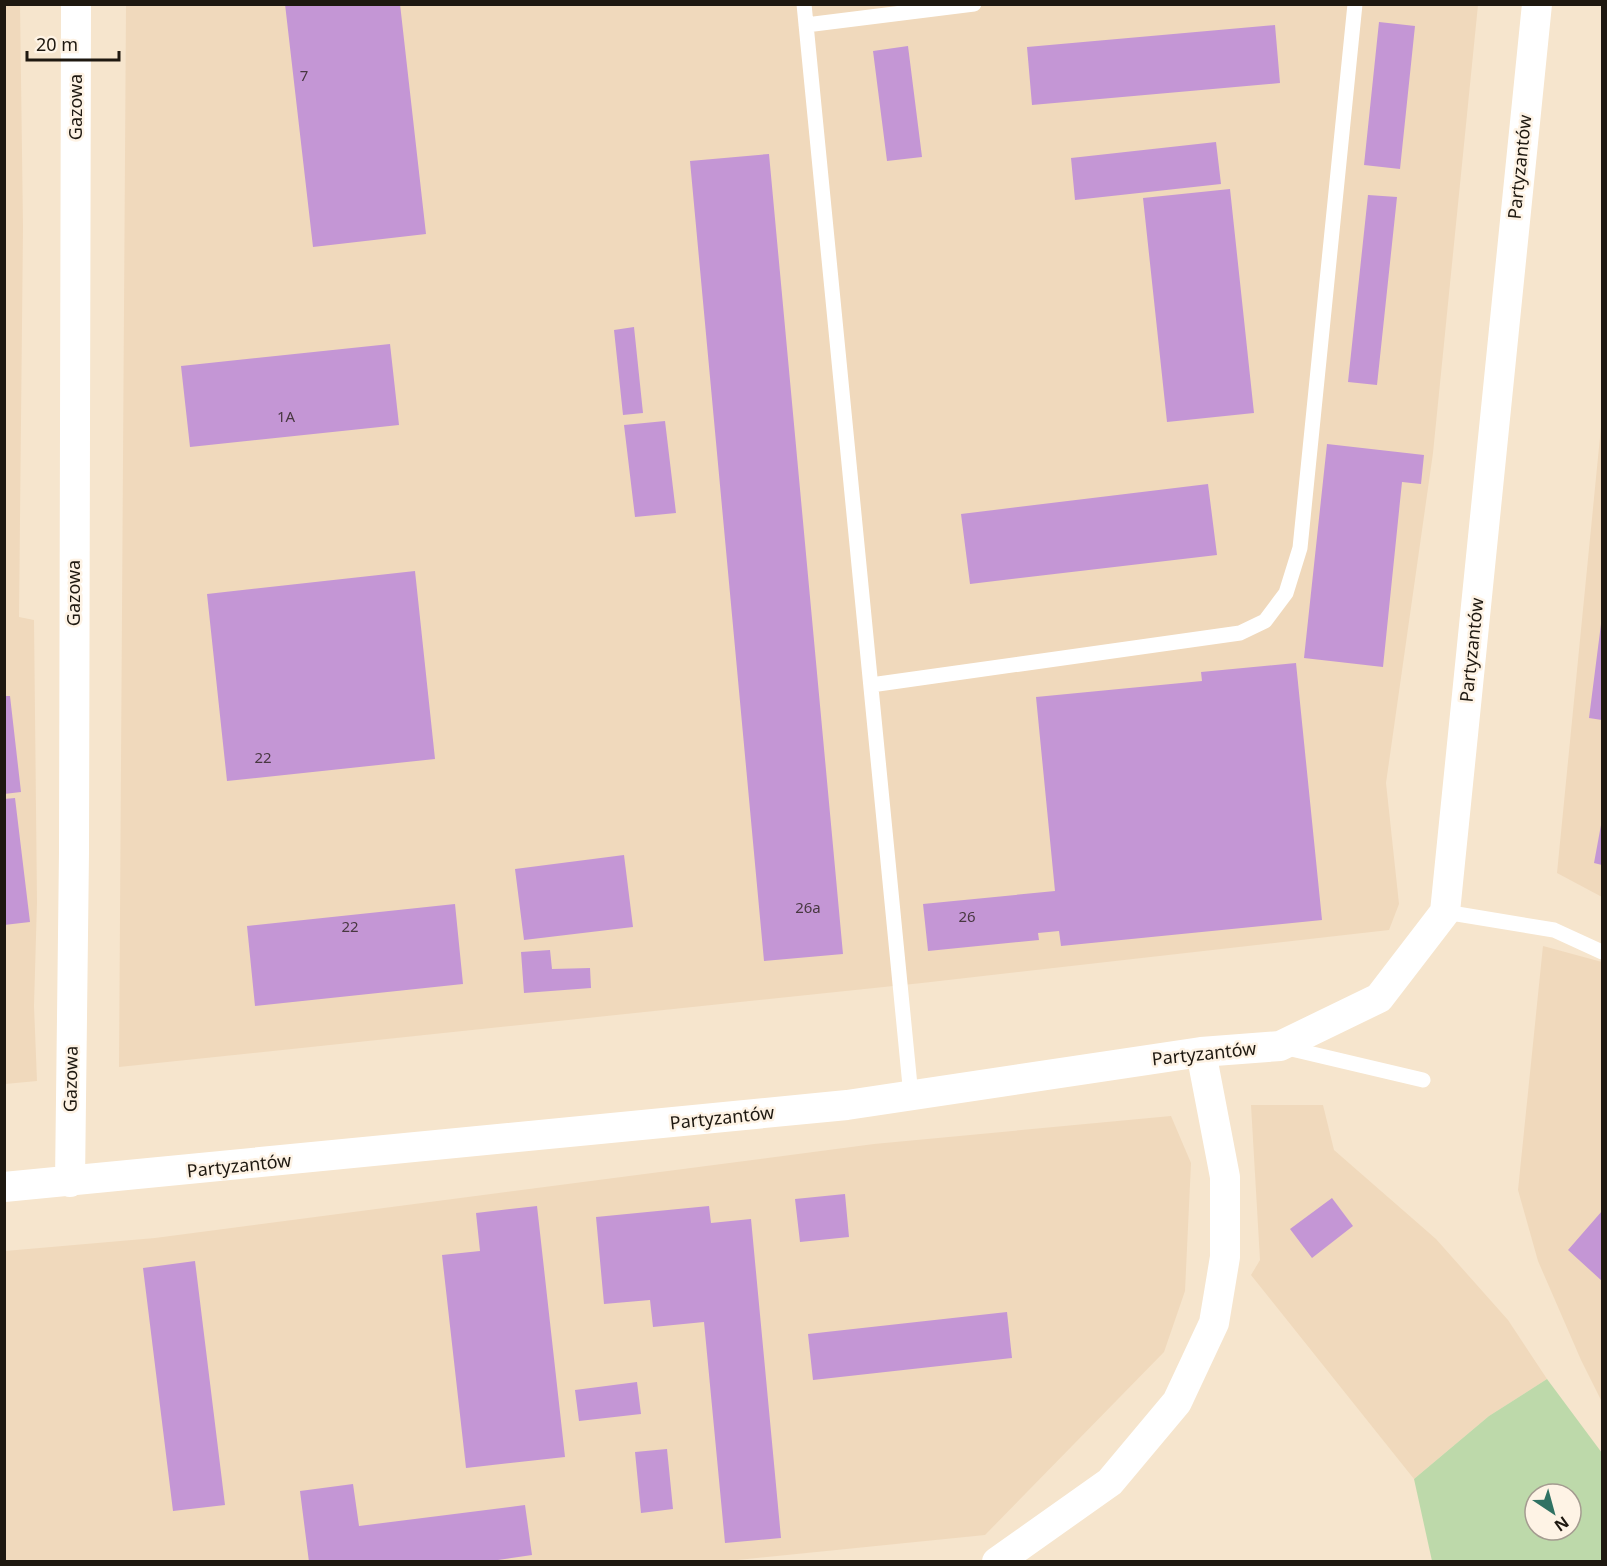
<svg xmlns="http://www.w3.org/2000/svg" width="1607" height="1566" font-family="'Noto Sans',sans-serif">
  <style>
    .built { fill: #f0d9bc }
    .green { fill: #bdd9aa; fill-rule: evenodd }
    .building { fill: #c496d5 }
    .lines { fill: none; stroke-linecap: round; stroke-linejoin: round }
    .service { stroke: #fff; stroke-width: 15 }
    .minor { stroke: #fff; stroke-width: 30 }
    .labels { text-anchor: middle; stroke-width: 5; stroke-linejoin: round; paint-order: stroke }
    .number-label { font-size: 15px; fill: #483841 }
    .street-label { font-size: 18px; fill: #1e1810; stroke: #fef3e5 }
  </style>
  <rect width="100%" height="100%" fill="#f6e5cd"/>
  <path class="built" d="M 20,4 L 23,227 L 19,617 L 34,620 L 37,902 L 34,1006 L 37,1081 L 5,1084 L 4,5 Z
    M 126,5 L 1478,5 L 1433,453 L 1386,783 L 1399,904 L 1389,930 L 922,983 L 119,1067 Z
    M 1602,417 L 1602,897 L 1557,873 Z
    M 1543,946 L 1602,962 L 1602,1402 L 1581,1360 L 1538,1261 L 1518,1190 Z
    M 1251,1105 L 1323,1105 L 1334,1150 L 1436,1239 L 1508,1320 L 1547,1379 L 1489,1416 L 1414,1479 L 1251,1275 L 1260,1260 Z
    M 1171,1116 L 1191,1163 L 1185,1291 L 1164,1352 L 985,1535 L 718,1562 L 5,1562 L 5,1251 L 155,1238 L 874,1144 Z"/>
  <path class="green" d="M 1547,1379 L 1602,1453 L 1602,1561 L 1432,1561 L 1414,1479 L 1489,1416 ZM 1535,1494 L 1571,1494 L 1571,1530 L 1535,1530 Z"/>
  <path class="building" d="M 285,4 L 400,4 L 426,234 L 313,247 Z
    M 1379,22 L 1415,26 L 1400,169 L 1364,165 Z
    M 1275,25 L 1280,83 L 1032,105 L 1027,47 Z
    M 908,46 L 922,157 L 887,161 L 873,51 Z
    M 1216,142 L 1221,184 L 1075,200 L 1071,158 Z
    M 769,154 L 843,954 L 764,961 L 690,161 Z
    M 1230,189 L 1254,413 L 1167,422 L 1143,198 Z
    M 1368,195 L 1397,197 L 1377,385 L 1348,382 Z
    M 634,327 L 643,413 L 623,415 L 614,330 Z
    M 390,344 L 399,425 L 190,447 L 181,366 Z
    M 665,421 L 676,513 L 635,517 L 624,425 Z
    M 1327,444 L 1424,455 L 1421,484 L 1402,482 L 1383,667 L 1304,658 Z
    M 1208,484 L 1217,555 L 970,584 L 961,514 Z
    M 415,571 L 435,759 L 227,781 L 207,594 Z
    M 1601,624 L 1602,624 L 1602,720 L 1589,718 Z
    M 1296,663 L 1322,920 L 1061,946 L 1059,931 L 1038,933 L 1039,940 L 928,951 L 923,904 L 1055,891 L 1036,697 L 1202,681 L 1201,672 Z
    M 4,696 L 10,696 L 21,792 L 4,794 Z
    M 15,798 L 30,922 L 4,925 L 4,799 Z
    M 1601,825 L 1602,825 L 1602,865 L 1594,863 Z
    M 624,855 L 633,927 L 524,940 L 515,869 Z
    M 455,904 L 463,984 L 255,1006 L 247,926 Z
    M 550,950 L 552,969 L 590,968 L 591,988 L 524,993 L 521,952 Z
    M 845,1194 L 849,1237 L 800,1242 L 795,1199 Z
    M 1332,1198 L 1353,1226 L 1312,1258 L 1290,1229 Z
    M 537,1206 L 565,1457 L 466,1468 L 442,1255 L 480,1251 L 476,1213 Z
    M 709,1206 L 711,1223 L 751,1219 L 781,1538 L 725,1543 L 704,1322 L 653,1327 L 650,1300 L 604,1304 L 596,1217 Z
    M 1602,1211 L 1602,1281 L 1568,1250 Z
    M 195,1261 L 225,1505 L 173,1511 L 143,1268 Z
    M 1007,1312 L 1012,1358 L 813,1380 L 808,1334 Z
    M 637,1382 L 641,1414 L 579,1421 L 575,1390 Z
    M 667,1449 L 673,1509 L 641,1513 L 635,1452 Z
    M 353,1484 L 359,1526 L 525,1505 L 532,1555 L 484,1562 L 309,1562 L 300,1491 Z"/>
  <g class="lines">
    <path class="service" d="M 804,4 L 911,1096
      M 806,25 L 974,4
      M 871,685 L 1240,633 L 1265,621 L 1286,593 L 1300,548 L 1355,4
      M 1445,912 L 1554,930 L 1602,952
      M 1283,1047 L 1423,1080"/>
    <path class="minor" d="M 70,1182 L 74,852 L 76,4
      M 4,1187 L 847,1105 L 1201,1052 L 1280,1046 L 1379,998 L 1445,912 L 1537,4
      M 997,1562 L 1110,1482 L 1177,1402 L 1214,1323 L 1225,1257 L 1225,1177 L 1201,1052"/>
  </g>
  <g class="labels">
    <g class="number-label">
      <text x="304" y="81">7</text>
      <text x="286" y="422">1A</text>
      <text x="263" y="763">22</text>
      <text x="808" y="913">26a</text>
      <text x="967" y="922">26</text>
      <text x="350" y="932">22</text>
    </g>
    <g class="street-label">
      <text transform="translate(76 107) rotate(-90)" y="6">Gazowa</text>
      <text transform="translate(1520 167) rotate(-84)" y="6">Partyzantów</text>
      <text transform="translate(74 593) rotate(-90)" y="6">Gazowa</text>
      <text transform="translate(1472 650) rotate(-84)" y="6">Partyzantów</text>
      <text transform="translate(1204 1054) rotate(-6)" y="6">Partyzantów</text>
      <text transform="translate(71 1079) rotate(-89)" y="6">Gazowa</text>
      <text transform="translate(722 1118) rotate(-6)" y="6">Partyzantów</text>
      <text transform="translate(239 1166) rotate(-6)" y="6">Partyzantów</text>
    </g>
  </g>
  <rect width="1607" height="1566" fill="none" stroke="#1e1810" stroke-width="12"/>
  <g transform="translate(1553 1512) rotate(144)"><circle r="28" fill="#fef3e5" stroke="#a49b90" stroke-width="1.5"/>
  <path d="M0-4.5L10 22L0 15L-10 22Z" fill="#307263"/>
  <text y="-9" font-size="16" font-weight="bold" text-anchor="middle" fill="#1e1810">N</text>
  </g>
  <path d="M27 51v9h92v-9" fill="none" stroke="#1e1810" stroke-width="3"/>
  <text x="36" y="51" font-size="18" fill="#1e1810" stroke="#fef3e5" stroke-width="4.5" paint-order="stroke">20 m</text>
</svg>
